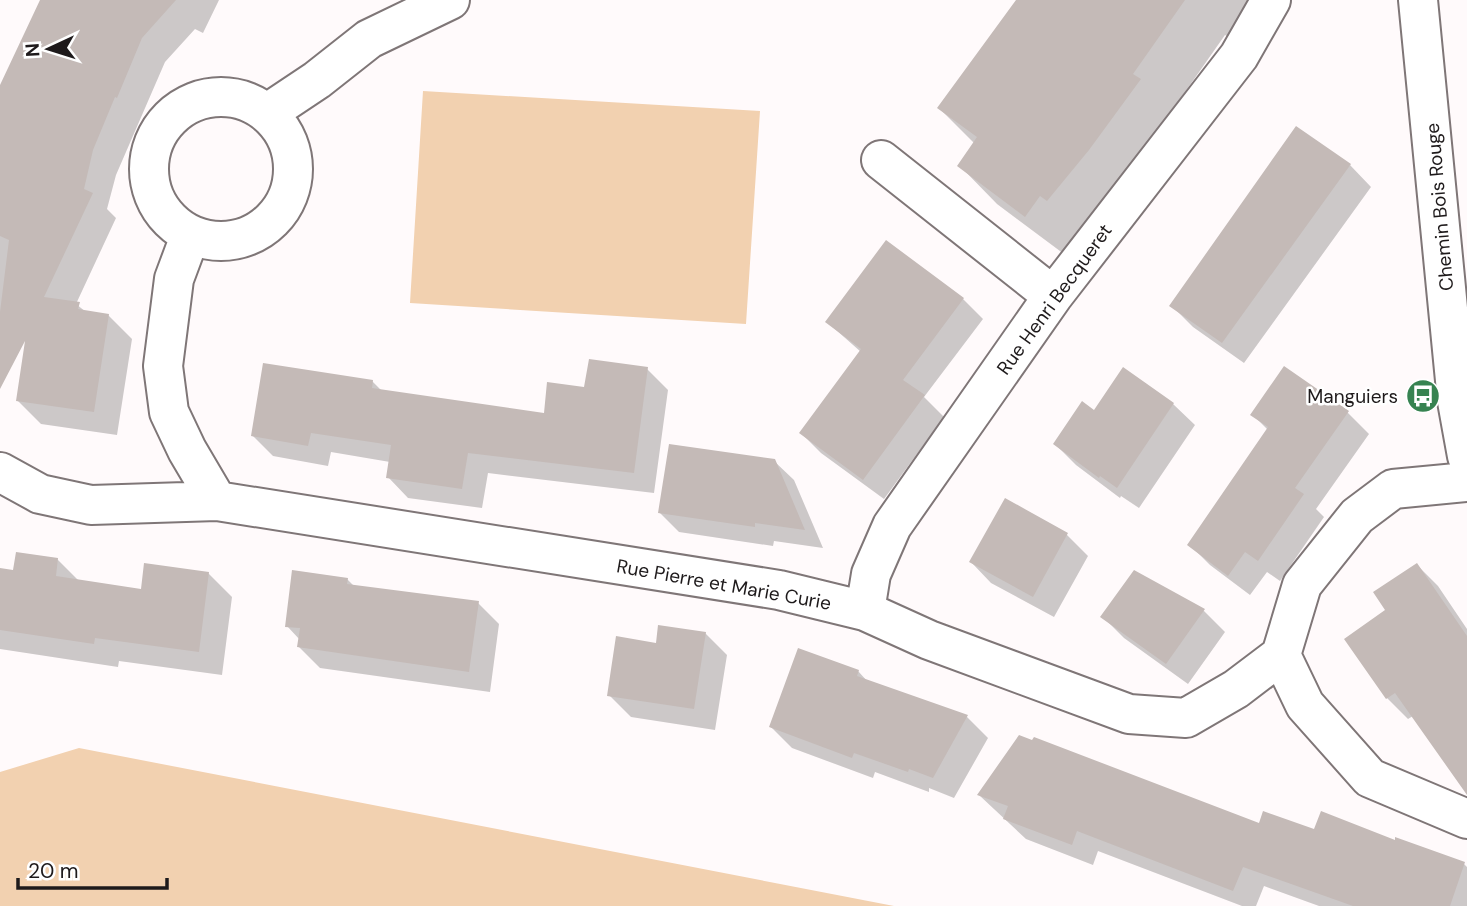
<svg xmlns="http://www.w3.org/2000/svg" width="1467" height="906" font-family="'DM Sans',sans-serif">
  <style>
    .green { fill: #f2d1b0 }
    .shadow { fill: #0003 }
    .building { fill: #c4bab7 }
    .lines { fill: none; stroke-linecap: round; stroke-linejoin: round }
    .minor-casing { stroke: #7f7677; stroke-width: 42 }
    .minor { stroke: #fff; stroke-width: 38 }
    .labels { text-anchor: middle; stroke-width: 5; stroke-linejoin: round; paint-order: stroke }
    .street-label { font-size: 19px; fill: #1e1a1b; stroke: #fff }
    .poi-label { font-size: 19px; fill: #1e1a1b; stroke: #fff; text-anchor: end }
  </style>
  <rect width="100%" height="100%" fill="#fffafb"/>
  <path class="green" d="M 423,91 L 760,111 L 746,324 L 410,303 Z
    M 79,748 L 894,906 L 0,906 L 0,772 Z"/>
  <path class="shadow" d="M 42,0 L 219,0 L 203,33 L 195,29 L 165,62 L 116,175 L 107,209 L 116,218 L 76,304 L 86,312 L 108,315 L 132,339 L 117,435 L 41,424 L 17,400 L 28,328 L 0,371 L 0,89 Z
    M 1018,0 L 1251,0 L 1236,41 L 1225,35 L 1171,112 L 1178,119 L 1064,254 L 997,204 L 959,165 L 975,144 L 939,108 Z
    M 1350,165 L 1371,187 L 1244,363 L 1193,327 L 1172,306 Z
    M 963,299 L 983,319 L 924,397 L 944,417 L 884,499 L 821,453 L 801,433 L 861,352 L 827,322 Z
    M 1285,368 L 1348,413 L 1369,434 L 1316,509 L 1324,517 L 1280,581 L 1267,572 L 1250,595 L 1210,565 L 1189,544 L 1268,430 L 1252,414 Z
    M 647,369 L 668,390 L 654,493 L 488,473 L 482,508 L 408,498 L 388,477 L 390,462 L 331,452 L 328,466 L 273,456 L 253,436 L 372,381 L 382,391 L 545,415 L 586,389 Z
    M 1124,369 L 1173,404 L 1195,425 L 1139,508 L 1121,496 L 1120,498 L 1076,465 L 1055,444 L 1095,412 Z
    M 774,461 L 794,480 L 823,548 L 774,541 L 773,546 L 679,532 L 660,513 Z
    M 1005,501 L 1067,535 L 1088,556 L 1054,617 L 991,583 L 971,562 Z
    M 57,559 L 79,581 L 142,591 L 208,573 L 232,597 L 222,675 L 119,661 L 118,667 L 0,649 L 0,570 L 15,572 Z
    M 1417,565 L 1438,586 L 1467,629 L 1467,783 L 1413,716 L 1408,719 L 1387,698 L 1388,610 Z
    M 1134,572 L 1204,611 L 1225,632 L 1188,684 L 1124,638 L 1103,617 Z
    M 347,579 L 354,586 L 478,603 L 499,624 L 490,692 L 320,668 L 299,647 L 300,640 L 287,626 Z
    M 705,633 L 727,655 L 715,730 L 631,717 L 609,695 L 658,645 Z
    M 858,671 L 868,682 L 967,717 L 988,738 L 954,798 L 929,788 L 929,792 L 875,772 L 873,778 L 792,748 L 771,727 Z
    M 979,795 L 1315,831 L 1396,842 L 1464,864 L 1467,867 L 1467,906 L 1319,906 L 1264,886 L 1256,906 L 1242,906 L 1098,851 L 1093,865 L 1026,839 Z"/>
  <path class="building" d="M 40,0 L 176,0 L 142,38 L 117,98 L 115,97 L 93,150 L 84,189 L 93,193 L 44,297 L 80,302 L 78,309 L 109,314 L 94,412 L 16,401 L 25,341 L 0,389 L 0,312 L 9,240 L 0,236 L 0,85 Z
    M 1016,0 L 1185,0 L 1133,74 L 1141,79 L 1089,150 L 1047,201 L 1040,196 L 1025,217 L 957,166 L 977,137 L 937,108 Z
    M 1296,126 L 1351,164 L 1222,343 L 1169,306 Z
    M 886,240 L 964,298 L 903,380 L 925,395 L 863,480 L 799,433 L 861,349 L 825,322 Z
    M 589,359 L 648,367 L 634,473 L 468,453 L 462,489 L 386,478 L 391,445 L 311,433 L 308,446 L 251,436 L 263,363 L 373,380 L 372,388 L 544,413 L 547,382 L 584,387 Z
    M 1284,366 L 1349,411 L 1295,488 L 1304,494 L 1258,561 L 1245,552 L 1228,576 L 1187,545 L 1268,427 L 1250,415 Z
    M 1123,367 L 1174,403 L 1117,488 L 1100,476 L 1099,478 L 1053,444 L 1082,401 L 1094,410 Z
    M 669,444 L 775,459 L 805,530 L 755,523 L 755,527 L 658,513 Z
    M 1005,498 L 1068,533 L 1033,597 L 969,562 Z
    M 16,552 L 58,558 L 56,576 L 141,589 L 144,563 L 209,572 L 199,652 L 95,638 L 94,644 L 0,630 L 0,568 L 13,570 Z
    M 1417,563 L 1467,636 L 1467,795 L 1395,693 L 1386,699 L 1344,639 L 1385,610 L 1373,592 Z
    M 292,570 L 348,578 L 347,584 L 479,601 L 469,672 L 297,647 L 300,628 L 285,627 Z
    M 1134,570 L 1205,609 L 1166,664 L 1100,617 Z
    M 658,625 L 706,632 L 694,709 L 607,696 L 616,636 L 656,643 Z
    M 798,648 L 859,670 L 857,676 L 968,715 L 933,778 L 909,769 L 908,772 L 854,753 L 852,758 L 769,727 Z
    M 1019,735 L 1032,740 L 1034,737 L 1259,823 L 1263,811 L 1314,829 L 1321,811 L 1395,840 L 1395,837 L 1465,862 L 1450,906 L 1353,906 L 1243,867 L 1233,891 L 1077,831 L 1072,845 L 1003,819 L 1008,806 L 977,795 Z"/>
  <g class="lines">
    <g class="minor-casing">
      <path id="minor" d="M 1418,0 L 1457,401 L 1467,456
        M149 169a72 72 0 1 1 144 0a72 72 0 1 1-144 0Z
        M 269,112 L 317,80 L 369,39 L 450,0
        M 881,160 L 1053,296
        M 190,236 L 174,279 L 163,366 L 169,412 L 187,450 L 217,501
        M 0,472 L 40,494 L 91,505 L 217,501 L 779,590 L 865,611 L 929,640 L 1129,714 L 1186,718 L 1236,689 L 1281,655 L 1302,585 L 1357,516 L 1393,489 L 1467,482
        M 865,611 L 871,574 L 892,526 L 1053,296 L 1239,56 L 1271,0
        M 1281,655 L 1305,705 L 1370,778 L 1467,819"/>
    </g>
    <use href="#minor" class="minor"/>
  </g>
  <defs>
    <g id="bus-disc" transform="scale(1.75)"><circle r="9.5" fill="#378351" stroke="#fff"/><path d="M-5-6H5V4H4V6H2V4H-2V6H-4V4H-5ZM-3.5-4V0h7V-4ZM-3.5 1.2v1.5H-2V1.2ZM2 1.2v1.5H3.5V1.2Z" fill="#fff"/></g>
  </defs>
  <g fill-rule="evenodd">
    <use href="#bus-disc" x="1423" y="396"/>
  </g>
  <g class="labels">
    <g class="street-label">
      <text transform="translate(1439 207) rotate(-95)" y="7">Chemin Bois Rouge</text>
      <text transform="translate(1054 299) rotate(-54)" y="7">Rue Henri Becqueret</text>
      <text transform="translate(724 584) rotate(10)" y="7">Rue Pierre et Marie Curie</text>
    </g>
    <g class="poi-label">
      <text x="1398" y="403">Manguiers</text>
    </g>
  </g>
  <g transform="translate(49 49) rotate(266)" stroke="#ffffff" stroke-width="5" paint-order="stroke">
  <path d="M0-5L12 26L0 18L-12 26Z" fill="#1e1a1b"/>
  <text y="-10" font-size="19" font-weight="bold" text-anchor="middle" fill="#1e1a1b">N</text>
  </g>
  <path d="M18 878v10h149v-10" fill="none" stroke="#1e1a1b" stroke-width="3.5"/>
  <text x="28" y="878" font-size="21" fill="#1e1a1b" stroke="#ffffff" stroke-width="5" paint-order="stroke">20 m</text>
</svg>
